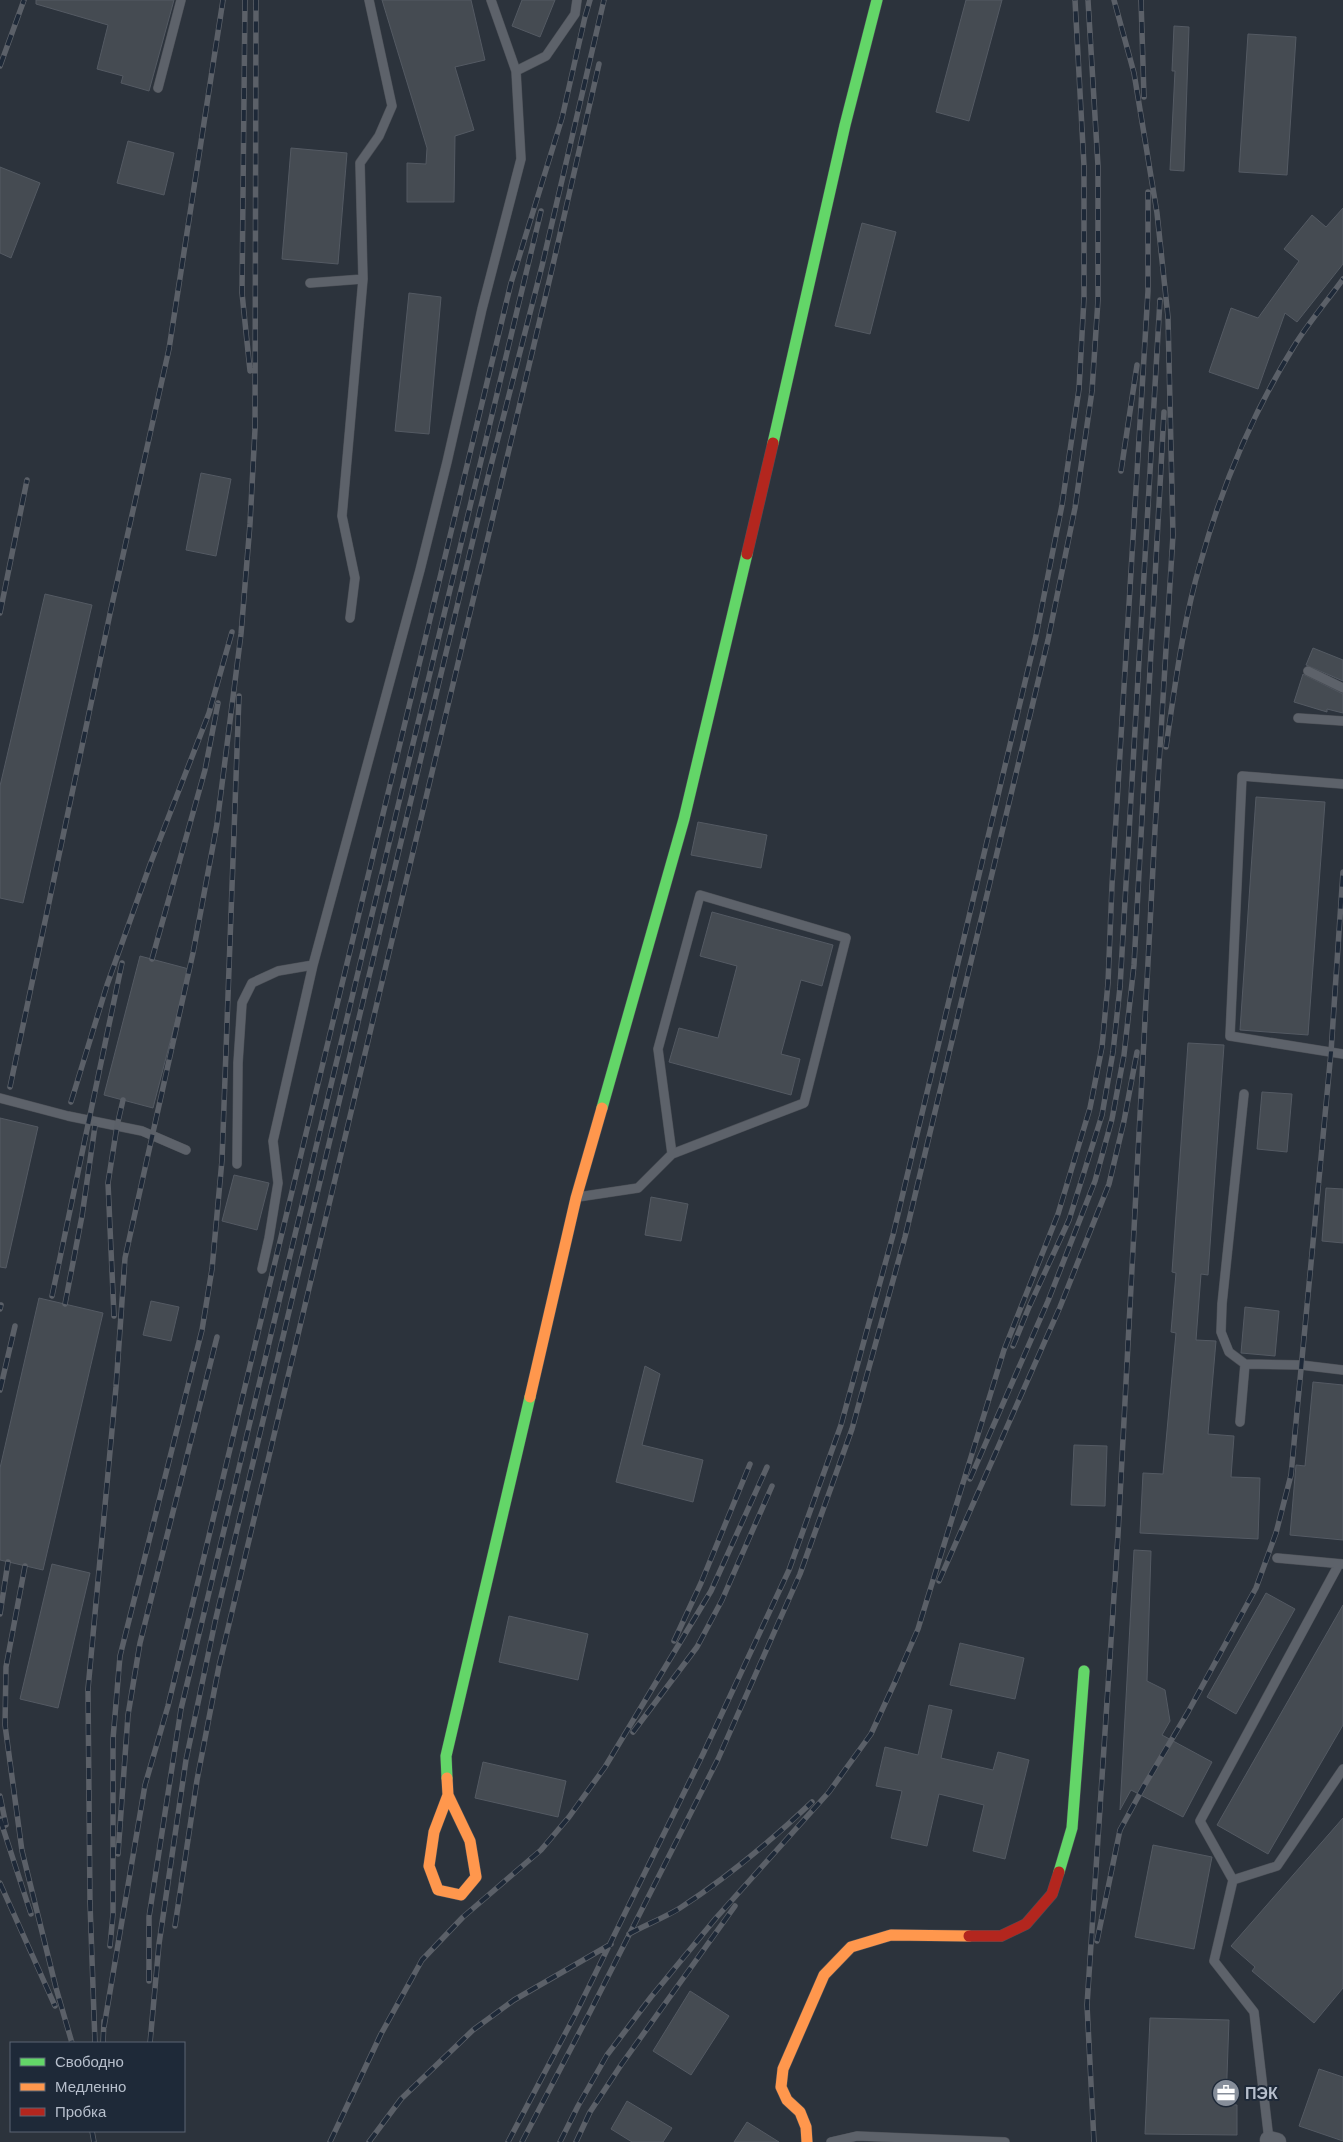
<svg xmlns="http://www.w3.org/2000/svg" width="1343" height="2142" font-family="'Work Sans',sans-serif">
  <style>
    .building { fill: #454b52; stroke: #545a63 }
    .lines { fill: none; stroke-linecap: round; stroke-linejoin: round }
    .lane-casing { stroke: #4b4f56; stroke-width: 10 }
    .street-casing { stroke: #4b4f56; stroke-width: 19 }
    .fast-casing { stroke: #4b4f56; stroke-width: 12 }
    .slow-casing { stroke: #4b4f56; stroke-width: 12 }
    .jam-casing { stroke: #4b4f56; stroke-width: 12 }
    .lane { stroke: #5d626a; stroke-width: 9 }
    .street { stroke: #5d626a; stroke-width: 18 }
    .fast { stroke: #63d668; stroke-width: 11 }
    .slow { stroke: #ff974d; stroke-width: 11 }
    .jam { stroke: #b3261e; stroke-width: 11 }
    .rail-casing { stroke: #5b6068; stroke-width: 5.5 }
    .rail { stroke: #1e2938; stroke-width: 4; stroke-dasharray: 11; stroke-linecap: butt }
    .labels { text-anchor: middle; stroke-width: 4; stroke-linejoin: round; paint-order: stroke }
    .poi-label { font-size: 16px; font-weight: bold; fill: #b7bfcc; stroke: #1e2938; text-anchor: start }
  </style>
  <rect width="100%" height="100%" fill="#2c333c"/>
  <path class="building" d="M 36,0 L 174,0 L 149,91 L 121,83 L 123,76 L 97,69 L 108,25 L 36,4 Z
    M 382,0 L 471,0 L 485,60 L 455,67 L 474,130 L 455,136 L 454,202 L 407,202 L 407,163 L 426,164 L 427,148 Z
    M 522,0 L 555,0 L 540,37 L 512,26 Z
    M 966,0 L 1002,0 L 969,121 L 936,112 Z
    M 1174,26 L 1189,27 L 1184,171 L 1170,170 L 1175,71 L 1172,71 Z
    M 1248,34 L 1296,37 L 1287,175 L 1239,172 Z
    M 128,141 L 174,153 L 164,195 L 117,183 Z
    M 291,148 L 347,153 L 338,264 L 282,259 Z
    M 0,167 L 40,183 L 11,258 L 0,253 Z
    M 1343,208 L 1343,264 L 1297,322 L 1285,313 L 1258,389 L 1209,372 L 1231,308 L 1258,318 L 1299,261 L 1284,249 L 1312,215 L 1326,227 Z
    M 862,223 L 896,232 L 870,334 L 835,326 Z
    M 409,293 L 441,297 L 429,434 L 395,431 Z
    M 201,473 L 231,479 L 216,556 L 186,550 Z
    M 45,594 L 92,605 L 23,903 L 0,898 L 0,786 Z
    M 1313,648 L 1343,660 L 1343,681 L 1306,665 Z
    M 1303,674 L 1343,694 L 1343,713 L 1327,709 L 1327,712 L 1294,702 Z
    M 1256,797 L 1325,802 L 1308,1035 L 1240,1030 Z
    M 698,822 L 767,835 L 761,868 L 691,855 Z
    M 712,912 L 833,945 L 822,986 L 801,980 L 781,1054 L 800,1059 L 791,1095 L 669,1062 L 679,1028 L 718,1038 L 737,966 L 700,956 Z
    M 140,956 L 189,969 L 153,1108 L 104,1095 Z
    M 1188,1043 L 1224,1045 L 1208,1275 L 1201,1274 L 1196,1340 L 1216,1341 L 1208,1434 L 1234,1436 L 1231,1477 L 1260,1478 L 1258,1539 L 1140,1533 L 1143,1473 L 1163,1474 L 1176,1333 L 1171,1332 L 1176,1273 L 1172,1272 Z
    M 1262,1092 L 1292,1094 L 1287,1152 L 1257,1149 Z
    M 0,1118 L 38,1127 L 6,1268 L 0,1267 Z
    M 234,1175 L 269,1183 L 257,1230 L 222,1221 Z
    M 1326,1188 L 1343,1189 L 1343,1243 L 1322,1241 Z
    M 651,1197 L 688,1204 L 681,1241 L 645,1235 Z
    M 39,1298 L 103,1313 L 43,1570 L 0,1560 L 0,1468 Z
    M 151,1301 L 179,1307 L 171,1341 L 143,1335 Z
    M 1245,1307 L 1279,1311 L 1275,1356 L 1241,1353 Z
    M 645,1366 L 660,1374 L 642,1445 L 703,1460 L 693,1502 L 616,1482 Z
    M 1313,1382 L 1343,1385 L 1343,1540 L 1290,1535 L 1296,1465 L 1305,1466 Z
    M 1074,1445 L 1107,1446 L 1105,1506 L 1071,1505 Z
    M 1134,1550 L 1151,1551 L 1147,1681 L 1165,1690 L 1170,1721 L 1162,1735 L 1212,1762 L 1183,1817 L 1131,1790 L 1120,1810 Z
    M 52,1564 L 90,1573 L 58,1708 L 20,1699 Z
    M 1266,1593 L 1295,1609 L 1236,1714 L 1207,1697 Z
    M 1343,1605 L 1343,1725 L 1268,1854 L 1217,1825 Z
    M 509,1616 L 588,1634 L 578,1680 L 499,1662 Z
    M 960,1643 L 1024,1658 L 1015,1699 L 950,1685 Z
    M 929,1705 L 952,1710 L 941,1758 L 993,1770 L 998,1752 L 1029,1760 L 1005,1859 L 973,1851 L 984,1805 L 939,1794 L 927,1846 L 891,1838 L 902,1791 L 876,1786 L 885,1747 L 918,1755 Z
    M 483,1762 L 566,1781 L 558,1817 L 475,1798 Z
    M 1343,1818 L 1343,1988 L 1314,2023 L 1252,1971 L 1255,1967 L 1231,1946 Z
    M 1153,1845 L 1212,1857 L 1194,1949 L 1135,1937 Z
    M 690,1991 L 729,2016 L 691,2075 L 653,2051 Z
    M 1150,2018 L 1229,2020 L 1226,2104 L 1237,2105 L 1237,2135 L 1145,2134 Z
    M 1319,2069 L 1343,2077 L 1343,2141 L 1299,2126 Z
    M 627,2101 L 672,2128 L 663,2142 L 632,2142 L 611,2129 Z
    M 747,2122 L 779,2142 L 734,2142 Z"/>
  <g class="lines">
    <g class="lane-casing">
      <path id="lane" d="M 491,0 L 516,71
        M 158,88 L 181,0
        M 310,283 L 363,279
        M 350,618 L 355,578 L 342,516 L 363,279 L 360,163 L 379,136 L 392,106 L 369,0
        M 1308,671 L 1343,688
        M 1298,718 L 1343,721
        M 1343,784 L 1242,776 L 1230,1036 L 1343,1054
        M 1244,1094 L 1222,1304 L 1221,1332 L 1229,1352 L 1245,1364 L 1301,1365 L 1343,1370
        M 0,1098 L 68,1116 L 142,1131 L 186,1150
        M 237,1164 L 238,1063 L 242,1003 L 252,983 L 278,971 L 313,965
        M 578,1197 L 638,1188 L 672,1154 L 804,1103 L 846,938 L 700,895 L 658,1049 L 672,1154
        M 262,1269 L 269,1238 L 278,1183 L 273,1141 L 313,965 L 420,570 L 447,462 L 482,309 L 521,159 L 516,71 L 546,56 L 575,14 L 577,0
        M 1240,1422 L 1245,1364
        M 1277,1558 L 1343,1564
        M 1233,1880 L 1277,1866 L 1343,1769
        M 1269,2140 L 1254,2012 L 1214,1961 L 1233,1880 L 1200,1821 L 1339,1564
        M 831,2142 L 857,2136 L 1005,2142"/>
    </g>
    <g class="street-casing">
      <path id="street" d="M 1269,2140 L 1277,2142"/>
    </g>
    <g class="fast-casing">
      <path id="fast" d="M 773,443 L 845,125 L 877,0
        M 602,1108 L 684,819 L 747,554
        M 447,1778 L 446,1756 L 530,1397
        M 1059,1872 L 1072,1828 L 1084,1671"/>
    </g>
    <g class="slow-casing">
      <path id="slow" d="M 530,1397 L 576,1198 L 602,1108
        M 447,1778 L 448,1795 L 434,1832 L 429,1866 L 438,1890 L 461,1895 L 476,1877 L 470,1841 L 448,1795
        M 807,2142 L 806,2127 L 800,2112 L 787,2100 L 781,2087 L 783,2069 L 824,1975 L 851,1947 L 891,1935 L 969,1936"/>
    </g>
    <g class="jam-casing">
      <path id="jam" d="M 747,554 L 773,443
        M 969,1936 L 1001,1936 L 1026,1924 L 1052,1894 L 1059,1872"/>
    </g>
    <use href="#lane" class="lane"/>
    <use href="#street" class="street"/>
    <use href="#fast" class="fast"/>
    <use href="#slow" class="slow"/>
    <use href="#jam" class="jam"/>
    <g class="rail-casing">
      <path id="rail" d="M 245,0 L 242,293 L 250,371
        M 1141,0 L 1144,97
        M 0,66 L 24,0
        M 1121,471 L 1137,365
        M 0,613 L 27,480
        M 1166,747 C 1175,686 1183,621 1201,561 C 1222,486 1254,410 1296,343 C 1310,321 1327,301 1343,279
        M 152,959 L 205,770 L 218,703
        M 10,1087 L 111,609 L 169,349 L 223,0
        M 71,1102 L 107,985 L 151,862 L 209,713 L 232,632
        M 52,1296 L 122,963
        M 65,1304 L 82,1216 L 95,1126
        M 0,1309 L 1,1305
        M 114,1316 L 108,1183 L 117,1126 L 123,1100
        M 1013,1346 L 1029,1307 L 1069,1220 L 1102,1115 L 1113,1052 L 1120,987 L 1160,300
        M 0,1390 L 15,1326
        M 970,1479 L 1048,1301 L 1095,1181 L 1112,1119 L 1124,1055 L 1134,965 L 1164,412
        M 25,1566 L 6,1667 L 5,1725 L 22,1851 L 56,1988 L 72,2043
        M 939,1581 L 1060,1307 L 1109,1184 L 1124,1121 L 1137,1052
        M 0,1614 L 8,1562
        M 674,1641 L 701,1583 L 750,1464
        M 633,1732 L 697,1647 L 722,1600 L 772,1486
        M 0,1796 L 6,1825
        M 0,1819 L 31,1914
        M 118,1854 L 128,1715 L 140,1643 L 217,1337
        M 0,1883 L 55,2006
        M 175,1926 L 197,1780 L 219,1666 L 552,269 L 599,64
        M 629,1934 C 645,1925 664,1918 680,1908 C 728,1877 771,1841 812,1802
        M 1097,1941 L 1120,1830 L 1144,1786 L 1188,1712 L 1256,1588 L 1276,1533 L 1291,1475 L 1331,1052 L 1343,872
        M 110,1946 L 113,1914 L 113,1739 L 120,1656 L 202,1330 L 212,1269 L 222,1160 L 239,696
        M 149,1981 L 149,1917 L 181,1709 L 541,211
        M 104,2027 L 145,1785 L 168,1706 L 511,283 L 562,118 L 585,17 L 590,0
        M 95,2043 L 90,1903 L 88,1689 L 116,1387 L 125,1258 L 193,953 L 217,824 L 241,634 L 250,524 L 255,429 L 256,0
        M 103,2043 L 104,2021
        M 150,2043 L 159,1944 L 186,1760 L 215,1622 L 487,481 L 542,266 L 604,0
        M 92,2131 L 94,2142
        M 330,2142 L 381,2034 L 422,1960 L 463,1917 L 541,1850 L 569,1817 L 605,1767 L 711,1591 L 767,1467
        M 369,2142 L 401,2099 L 473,2030 L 514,2000 L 611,1944
        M 508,2142 L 576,2013 L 703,1754 L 789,1570 L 841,1425 L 893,1235 L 1036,636 L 1062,505 L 1079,389 L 1084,298 L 1084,166 L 1075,0
        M 522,2142 L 590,2012 L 718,1759 L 800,1574 L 852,1429 L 905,1237 L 1048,640 L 1075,508 L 1092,391 L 1098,300 L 1098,166 L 1088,0
        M 560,2142 L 578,2106 L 607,2055 L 651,1997 L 716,1918 L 829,1792 L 871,1734 L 895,1682 L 918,1629 L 1004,1350 L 1058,1214 L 1090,1108 L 1102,1047 L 1108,983 L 1112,885 L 1148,291 L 1148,192
        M 576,2142 L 590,2112 L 621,2065 L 735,1906
        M 1094,2142 L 1087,2005 L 1118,1535 L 1155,829 L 1173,535 L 1168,317 L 1157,213 L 1134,73 L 1114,0"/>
    </g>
    <use href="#rail" class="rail"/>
  </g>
  <defs>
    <g id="office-disc" transform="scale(1.4375)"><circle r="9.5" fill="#868e9a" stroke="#1e2938"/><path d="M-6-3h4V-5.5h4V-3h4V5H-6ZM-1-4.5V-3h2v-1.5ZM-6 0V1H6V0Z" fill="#fff"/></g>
  </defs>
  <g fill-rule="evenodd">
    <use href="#office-disc" x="1226" y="2093"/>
  </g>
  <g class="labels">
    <g class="poi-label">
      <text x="1245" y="2099">ПЭК</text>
    </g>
  </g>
  <rect x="10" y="2042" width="175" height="90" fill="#1e2938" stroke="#5b6573"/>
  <rect x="20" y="2058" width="25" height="8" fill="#63d668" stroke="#5b6573"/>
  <text x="55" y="2067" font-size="15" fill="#b7bfcc">Свободно</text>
  <rect x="20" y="2083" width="25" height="8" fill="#ff974d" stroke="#5b6573"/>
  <text x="55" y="2092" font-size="15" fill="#b7bfcc">Медленно</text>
  <rect x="20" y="2108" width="25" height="8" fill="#b3261e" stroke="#5b6573"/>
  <text x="55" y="2117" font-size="15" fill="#b7bfcc">Пробка</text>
</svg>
